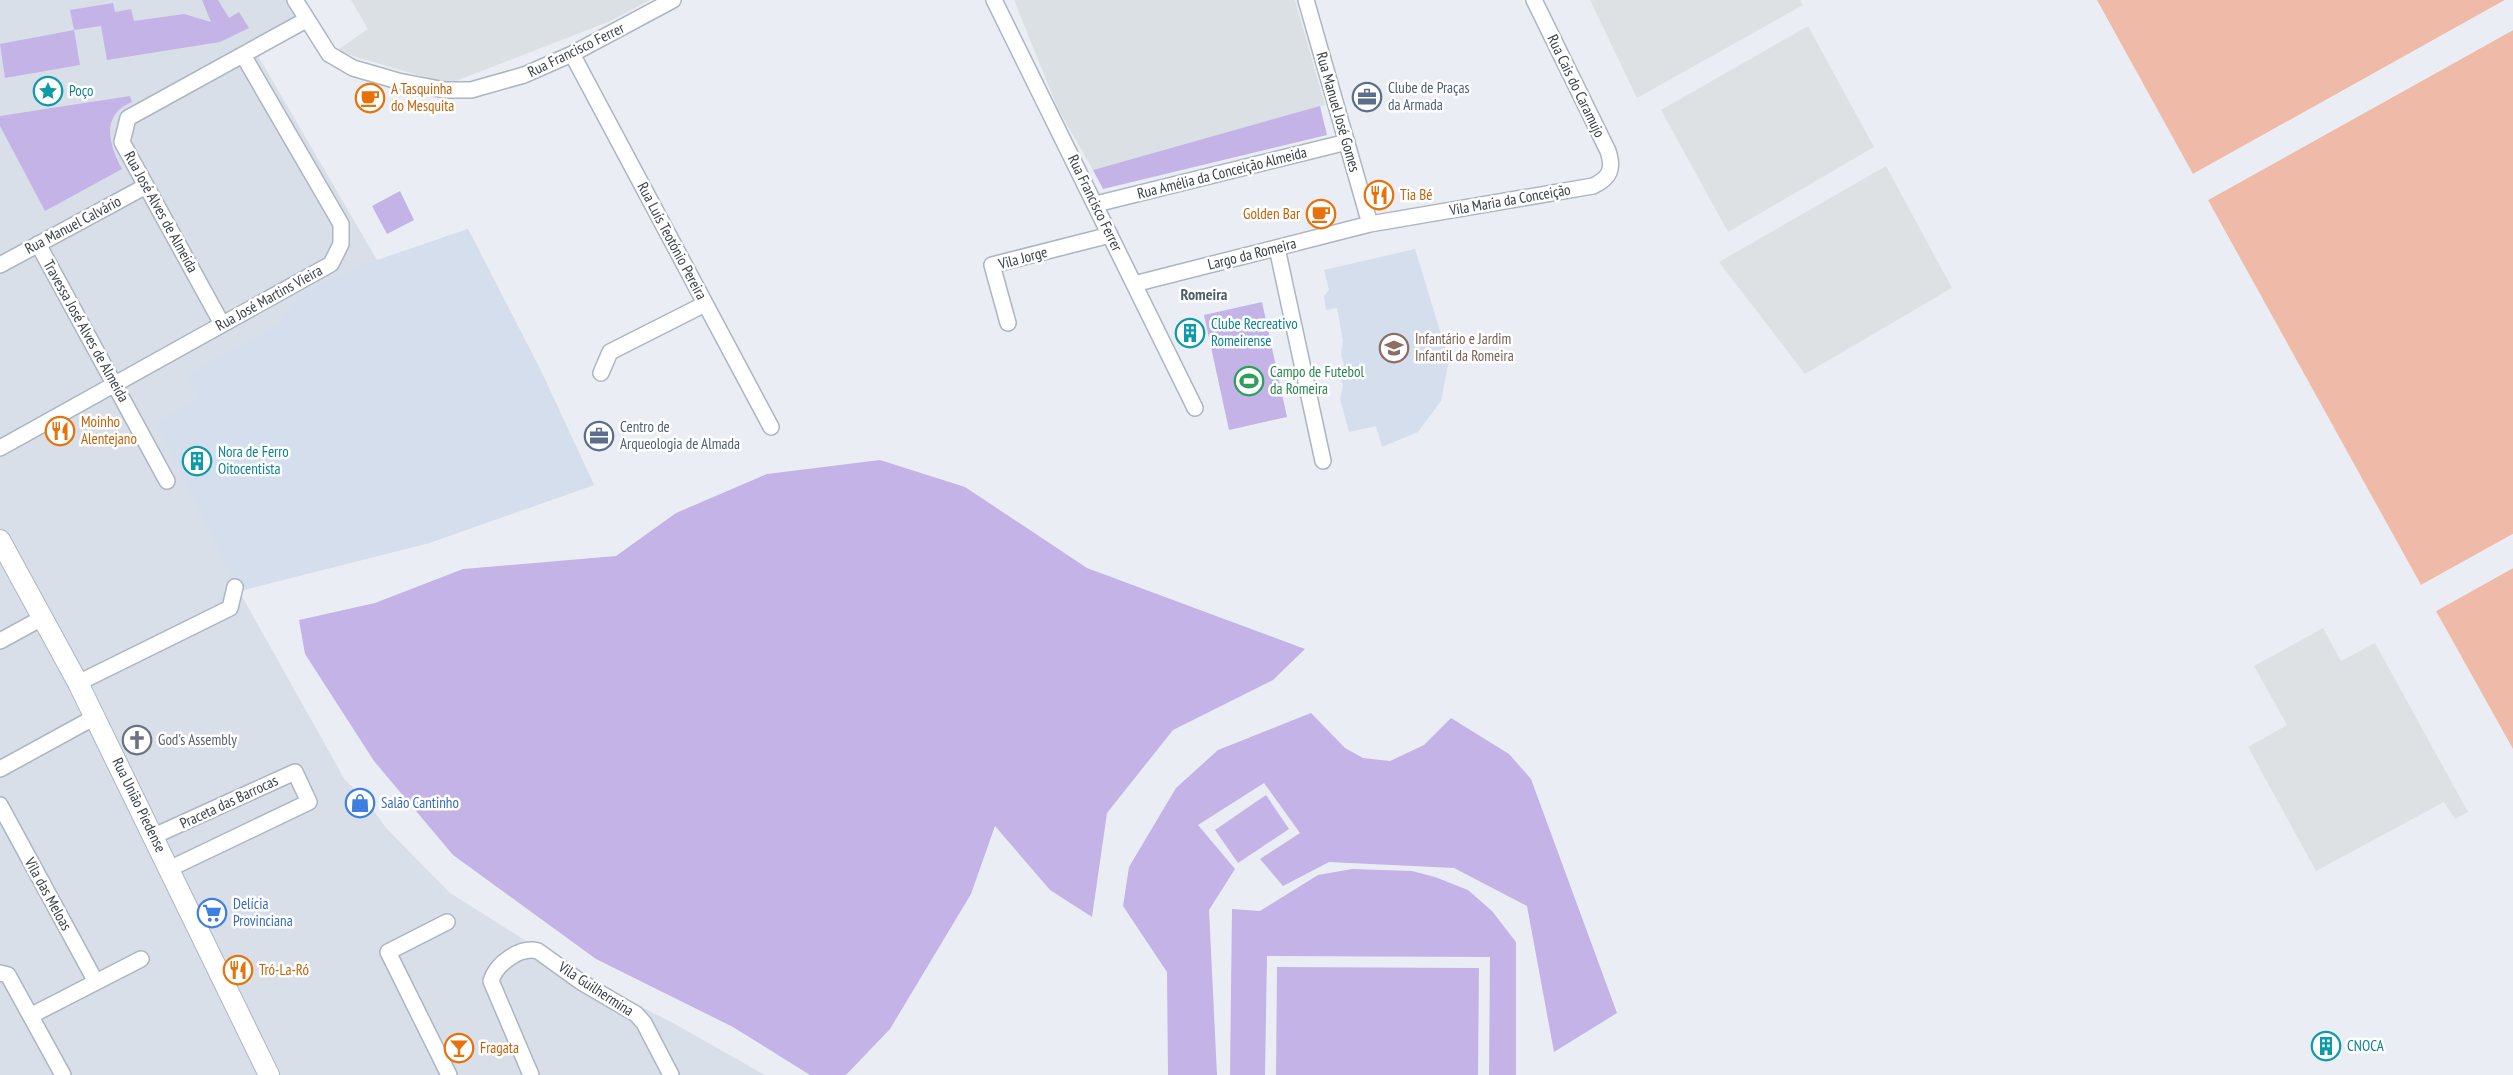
<svg xmlns="http://www.w3.org/2000/svg" width="2513" height="1075" font-family="'PT Sans Narrow',sans-serif">
  <style>
    .residential { fill: #d8dfe8 }
    .industrial { fill: #dbe0e4 }
    .education { fill: #d4deed }
    .green { fill: #c4b3e7 }
    .parking { fill: #dee1e3 }
    .water { fill: #efbba8 }
    .pier { fill: #eaeef4 }
    .lines { fill: none; stroke-linecap: round; stroke-linejoin: round }
    .minor-casing { stroke: #acb6c0; stroke-width: 18 }
    .tertiary-casing { stroke: #acb6c0; stroke-width: 22 }
    .minor { stroke: #fff; stroke-width: 15 }
    .tertiary { stroke: #fff; stroke-width: 20 }
    .labels { text-anchor: middle; stroke-width: 5; stroke-linejoin: round; paint-order: stroke }
    .street-label { font-size: 15px; fill: #384048; stroke: #fff }
    .service-label { font-size: 15px; fill: #4e5e75; stroke: #fff; text-anchor: start }
    .food-label { font-size: 15px; fill: #c56008; stroke: #fff; text-anchor: start }
    .culture-label { font-size: 15px; fill: #0d838f; stroke: #fff; text-anchor: start }
    .education-label { font-size: 15px; fill: #785e54; stroke: #fff; text-anchor: start }
    .leisure-label { font-size: 15px; fill: #27864d; stroke: #fff; text-anchor: start }
    .worship-label { font-size: 15px; fill: #5b616d; stroke: #fff; text-anchor: start }
    .shop-label { font-size: 15px; fill: #366cbe; stroke: #fff; text-anchor: start }
    .neighbourhood-label { font-size: 16px; font-weight: bold; fill: #4f5e6b; stroke: #fff }
  </style>
  <rect width="100%" height="100%" fill="#eaeef4"/>
  <path class="residential" d="M 0,0 L 294,0 L 305,20 L 257,54 L 377,260 L 468,229 L 541,371 L 594,485 L 429,543 L 239,591 L 345,780 L 366,800 L 386,828 L 450,893 L 580,975 L 673,1023 L 765,1075 L 0,1075 Z"/>
  <path class="industrial" d="M 351,0 L 650,0 L 608,22 L 448,84 L 336,51 L 368,29 Z
    M 1014,0 L 1295,0 L 1325,105 L 1093,170 L 1058,109 Z"/>
  <path class="education" d="M 468,229 L 541,371 L 594,485 L 429,543 L 239,591 L 156,423 L 198,400 L 186,376 L 277,325 L 303,292 L 361,266 Z
    M 1415,249 L 1449,360 L 1441,401 L 1418,432 L 1382,447 L 1376,426 L 1349,432 L 1340,399 L 1343,385 L 1340,376 L 1344,364 L 1341,355 L 1343,341 L 1337,308 L 1326,310 L 1324,296 L 1329,290 L 1324,270 Z"/>
  <path class="green" d="M 202,0 L 218,0 L 229,18 L 239,12 L 249,28 L 220,42 L 107,60 L 101,26 L 74,30 L 80,65 L 5,78 L 0,44 L 74,30 L 70,10 L 113,3 L 115,12 L 131,9 L 134,21 L 184,14 L 211,22 Z
    M 130,96 L 132,102 C 100,115 109,145 122,169 L 45,211 L 0,126 L 0,116 Z
    M 1320,106 L 1327,135 L 1103,189 L 1093,170 Z
    M 400,191 L 414,220 L 387,234 L 372,206 Z
    M 1262,302 L 1287,417 L 1229,430 L 1204,315 Z
    M 880,460 L 965,487 L 1087,568 L 1305,649 L 1273,680 L 1173,730 L 1107,813 L 1092,917 L 1050,890 L 995,826 L 971,894 L 890,1029 L 846,1075 L 810,1075 L 733,1027 L 596,959 L 453,855 L 374,761 L 305,654 L 299,620 L 375,603 L 463,569 L 616,556 L 676,513 L 767,474 Z
    M 1311,713 L 1345,748 L 1363,758 L 1390,761 L 1424,745 L 1451,718 L 1509,754 L 1531,779 L 1617,1013 L 1554,1052 L 1527,906 L 1454,868 L 1329,862 L 1283,886 L 1260,859 L 1300,833 L 1264,783 L 1198,825 L 1235,869 L 1209,910 L 1217,1075 L 1168,1075 L 1167,972 L 1123,906 L 1129,867 L 1176,788 L 1218,750 Z
    M 1266,795 L 1289,829 L 1238,863 L 1215,830 Z
    M 1352,869 L 1412,871 L 1435,877 L 1468,890 L 1492,911 L 1516,942 L 1516,1075 L 1489,1075 L 1490,957 L 1267,956 L 1265,1075 L 1230,1075 L 1232,909 L 1260,911 L 1318,875 Z
    M 1277,967 L 1479,968 L 1478,1075 L 1276,1075 Z"/>
  <path class="parking" d="M 1590,0 L 1800,0 L 1803,5 L 1637,98 Z
    M 1808,26 L 1874,147 L 1728,232 L 1661,110 Z
    M 1886,166 L 1952,288 L 1805,374 L 1719,262 Z
    M 2323,628 L 2341,661 L 2375,643 L 2468,812 L 2455,819 L 2444,802 L 2316,871 L 2248,747 L 2287,725 L 2254,666 Z"/>
  <path class="water" d="M 2097,0 L 2505,0 L 2193,174 Z
    M 2513,30 L 2513,534 L 2421,585 L 2208,200 Z
    M 2513,568 L 2513,749 L 2436,611 Z"/>
  <path class="pier" d="M 2505,0 L 2508,0 L 2195,177 L 2193,174 Z
    M 2513,27 L 2513,30 L 2208,200 L 2207,198 Z
    M 2513,534 L 2513,538 L 2423,588 L 2421,585 Z
    M 2513,565 L 2513,568 L 2436,611 L 2434,609 Z"/>
  <g class="lines">
    <g class="minor-casing">
      <path id="minor" d="M 295,0 L 329,54 L 353,68 L 398,81 L 445,90 L 471,90 L 524,75 L 572,54 L 673,0
        M 994,0 L 1195,408
        M 1306,0 L 1370,224
        M 572,54 L 771,427
        M 1096,204 L 1347,142
        M 38,244 L 167,481
        M 1277,248 L 1323,461
        M 0,265 L 146,186
        M 1134,284 L 1370,224 L 1593,186 C 1610,178 1614,169 1608,151 L 1534,0
        M 1008,323 L 992,265 L 1110,235
        M 222,324 L 122,142 L 128,118 L 306,20
        M 601,373 L 610,352 L 705,304
        M 0,448 L 331,264 L 341,244 L 341,224 L 243,55
        M 0,641 L 42,618
        M 78,683 L 230,608 L 235,587
        M 0,769 L 95,717
        M 0,805 L 96,982
        M 154,836 L 295,772 L 309,802 L 169,869
        M 447,922 L 388,952 L 449,1075
        M 0,973 L 8,975 L 63,1075
        M 32,1015 L 141,959
        M 531,1075 L 491,981 C 496,964 520,946 538,951 L 581,982 L 636,1014 L 644,1023 L 671,1075"/>
    </g>
    <g class="tertiary-casing">
      <path id="tertiary" d="M 0,540 L 78,683 L 269,1075"/>
    </g>
    <use href="#minor" class="minor"/>
    <use href="#tertiary" class="tertiary"/>
  </g>
  <defs>
    <g id="sight-ring" transform="scale(1.5)"><circle r="9.5" fill="#fff" stroke="#0f9aa8" stroke-width="1.5"/><path d="M0-6L1.8-2.2L6-1.7L2.9 1.2L3.7 5.4L0 3.3L-3.7 5.4L-2.9 1.2L-6-1.7L-1.8-2.2Z" fill="#0f9aa8"/></g>
    <g id="office-ring" transform="scale(1.5)"><circle r="9.5" fill="#fff" stroke="#5c6f8a" stroke-width="1.5"/><path d="M-6-3h4V-5.5h4V-3h4V5H-6ZM-1-4.5V-3h2v-1.5ZM-6 0V1H6V0Z" fill="#5c6f8a"/></g>
    <g id="cafe-ring" transform="scale(1.5)"><circle r="9.5" fill="#fff" stroke="#e8710a" stroke-width="1.5"/><path d="M-5.5-4.5H6V0H3Q3 3.5 0 3.5H-2.5Q-5.5 3.5-5.5 0ZM3-3.2v2h1.7v-2ZM-6 4.5H4V6H-6Z" fill="#e8710a"/></g>
    <g id="restaurant-ring" transform="scale(1.5)"><circle r="9.5" fill="#fff" stroke="#e8710a" stroke-width="1.5"/><path d="M-5-6h1v4h1v-4h1v4h1v-4h1v5L-1.5 .5V6h-2V.5L-5-1ZM5-6V6H3V1.5H1.5Q1.5-4 5-6Z" fill="#e8710a"/></g>
    <g id="building-ring" transform="scale(1.5)"><circle r="9.5" fill="#fff" stroke="#0f9aa8" stroke-width="1.5"/><path d="M-4-6H4V6H1V3H-1V6H-4ZM-2.5-4.3h1.7v1.8h-1.7ZM.8-4.3h1.7v1.8H.8ZM-2.5-1h1.7V.8h-1.7ZM.8-1h1.7V.8H.8Z" fill="#0f9aa8"/></g>
    <g id="school-ring" transform="scale(1.5)"><circle r="9.5" fill="#fff" stroke="#8d6e63" stroke-width="1.5"/><path d="M0-5L7-2L0 1L-7-2ZM-4 1L0 2.5L4 1V4Q0 6-4 4Z" fill="#8d6e63"/></g>
    <g id="stadium-ring" transform="scale(1.5)"><circle r="9.5" fill="#fff" stroke="#2e9e5b" stroke-width="1.5"/><path d="M0-5a6.5 5 0 1 0 0 10a6.5 5 0 1 0 0-10ZM-3.5-1.8h7v3.6h-7Z" fill="#2e9e5b"/></g>
    <g id="church-ring" transform="scale(1.5)"><circle r="9.5" fill="#fff" stroke="#6b7280" stroke-width="1.5"/><path d="M-1.2-6h2.4v3.5h3.3v2.4h-3.3V6h-2.4V-.1h-3.3v-2.4h3.3Z" fill="#6b7280"/></g>
    <g id="shop-ring" transform="scale(1.5)"><circle r="9.5" fill="#fff" stroke="#3f7fe0" stroke-width="1.5"/><path d="M-5-2.5h2.3a2.7 3.5 0 0 1 5.4 0H5L5.5 6h-11ZM-1.5-2.5h3a1.5 2.3 0 0 0-3 0Z" fill="#3f7fe0"/></g>
    <g id="supermarket-ring" transform="scale(1.5)"><circle r="9.5" fill="#fff" stroke="#3f7fe0" stroke-width="1.5"/><path d="M-6-5.5h2.5l.6 2H6L4.5 2H-2.5L-4.4-4H-6ZM-1.5 3.2a1.3 1.3 0 1 0 .1 0ZM3 3.2a1.3 1.3 0 1 0 .1 0Z" fill="#3f7fe0"/></g>
    <g id="bar-ring" transform="scale(1.5)"><circle r="9.5" fill="#fff" stroke="#e8710a" stroke-width="1.5"/><path d="M-6-5H6L.8 .8V4.5H3.5V6h-7V4.5H-.8V.8Z" fill="#e8710a"/></g>
  </defs>
  <g fill-rule="evenodd">
    <use href="#sight-ring" x="48" y="91"/>
    <use href="#office-ring" x="1367" y="97"/>
    <use href="#cafe-ring" x="370" y="98"/>
    <use href="#restaurant-ring" x="1379" y="195"/>
    <use href="#cafe-ring" x="1321" y="214"/>
    <use href="#building-ring" x="1190" y="333"/>
    <use href="#school-ring" x="1394" y="348"/>
    <use href="#stadium-ring" x="1249" y="381"/>
    <use href="#restaurant-ring" x="60" y="431"/>
    <use href="#office-ring" x="599" y="436"/>
    <use href="#building-ring" x="197" y="461"/>
    <use href="#church-ring" x="137" y="740"/>
    <use href="#shop-ring" x="360" y="803"/>
    <use href="#supermarket-ring" x="212" y="913"/>
    <use href="#restaurant-ring" x="238" y="970"/>
    <use href="#building-ring" x="2326" y="1046"/>
    <use href="#bar-ring" x="459" y="1048"/>
  </g>
  <g class="labels">
    <g class="street-label">
      <text transform="translate(576 50) rotate(-26)" y="5">Rua Francisco Ferrer</text>
      <text transform="translate(1576 86) rotate(64)" y="5">Rua Cais do Caramujo</text>
      <text transform="translate(1338 112) rotate(74)" y="5">Rua Manuel José Gomes</text>
      <text transform="translate(1222 173) rotate(-14)" y="5">Rua Amélia da Conceição Almeida</text>
      <text transform="translate(1510 200) rotate(-10)" y="5">Vila Maria da Conceição</text>
      <text transform="translate(1095 203) rotate(64)" y="5">Rua Francisco Ferrer</text>
      <text transform="translate(161 212) rotate(61)" y="5">Rua José Alves de Almeida</text>
      <text transform="translate(73 225) rotate(-28)" y="5">Rua Manuel Calvário</text>
      <text transform="translate(672 241) rotate(62)" y="5">Rua Luís Teotónio Pereira</text>
      <text transform="translate(1252 254) rotate(-14)" y="5">Largo da Romeira</text>
      <text transform="translate(1023 258) rotate(-15)" y="5">Vila Jorge</text>
      <text transform="translate(269 298) rotate(-29)" y="5">Rua José Martins Vieira</text>
      <text transform="translate(86 331) rotate(61)" y="5">Travessa José Alves de Almeida</text>
      <text transform="translate(229 802) rotate(-25)" y="5">Praceta das Barrocas</text>
      <text transform="translate(139 805) rotate(64)" y="5">Rua União Piedense</text>
      <text transform="translate(48 894) rotate(61)" y="5">Vila das Meloas</text>
      <text transform="translate(596 989) rotate(33)" y="5">Vila Guilhermina</text>
    </g>
    <g class="service-label">
      <text x="1388" y="93">Clube de Praças<tspan x="1388" dy="17">da Armada</tspan></text>
      <text x="620" y="432">Centro de<tspan x="620" dy="17">Arqueologia de Almada</tspan></text>
    </g>
    <g class="food-label">
      <text x="391" y="94">A Tasquinha<tspan x="391" dy="17">do Mesquita</tspan></text>
      <text x="1400" y="200">Tia Bé</text>
      <text x="1300" y="219" text-anchor="end">Golden Bar</text>
      <text x="81" y="427">Moinho<tspan x="81" dy="17">Alentejano</tspan></text>
      <text x="259" y="975">Tró-La-Ró</text>
      <text x="480" y="1053">Fragata</text>
    </g>
    <g class="culture-label">
      <text x="69" y="96">Poço</text>
      <text x="1211" y="329">Clube Recreativo<tspan x="1211" dy="17">Romeirense</tspan></text>
      <text x="218" y="457">Nora de Ferro<tspan x="218" dy="17">Oitocentista</tspan></text>
      <text x="2347" y="1051">CNOCA</text>
    </g>
    <g class="education-label">
      <text x="1415" y="344">Infantário e Jardim<tspan x="1415" dy="17">Infantil da Romeira</tspan></text>
    </g>
    <g class="leisure-label">
      <text x="1270" y="377">Campo de Futebol<tspan x="1270" dy="17">da Romeira</tspan></text>
    </g>
    <g class="worship-label">
      <text x="158" y="745">God's Assembly</text>
    </g>
    <g class="shop-label">
      <text x="381" y="808">Salão Cantinho</text>
      <text x="233" y="909">Delícia<tspan x="233" dy="17">Provinciana</tspan></text>
    </g>
    <g class="neighbourhood-label">
      <text x="1204" y="300">Romeira</text>
    </g>
  </g>
</svg>
